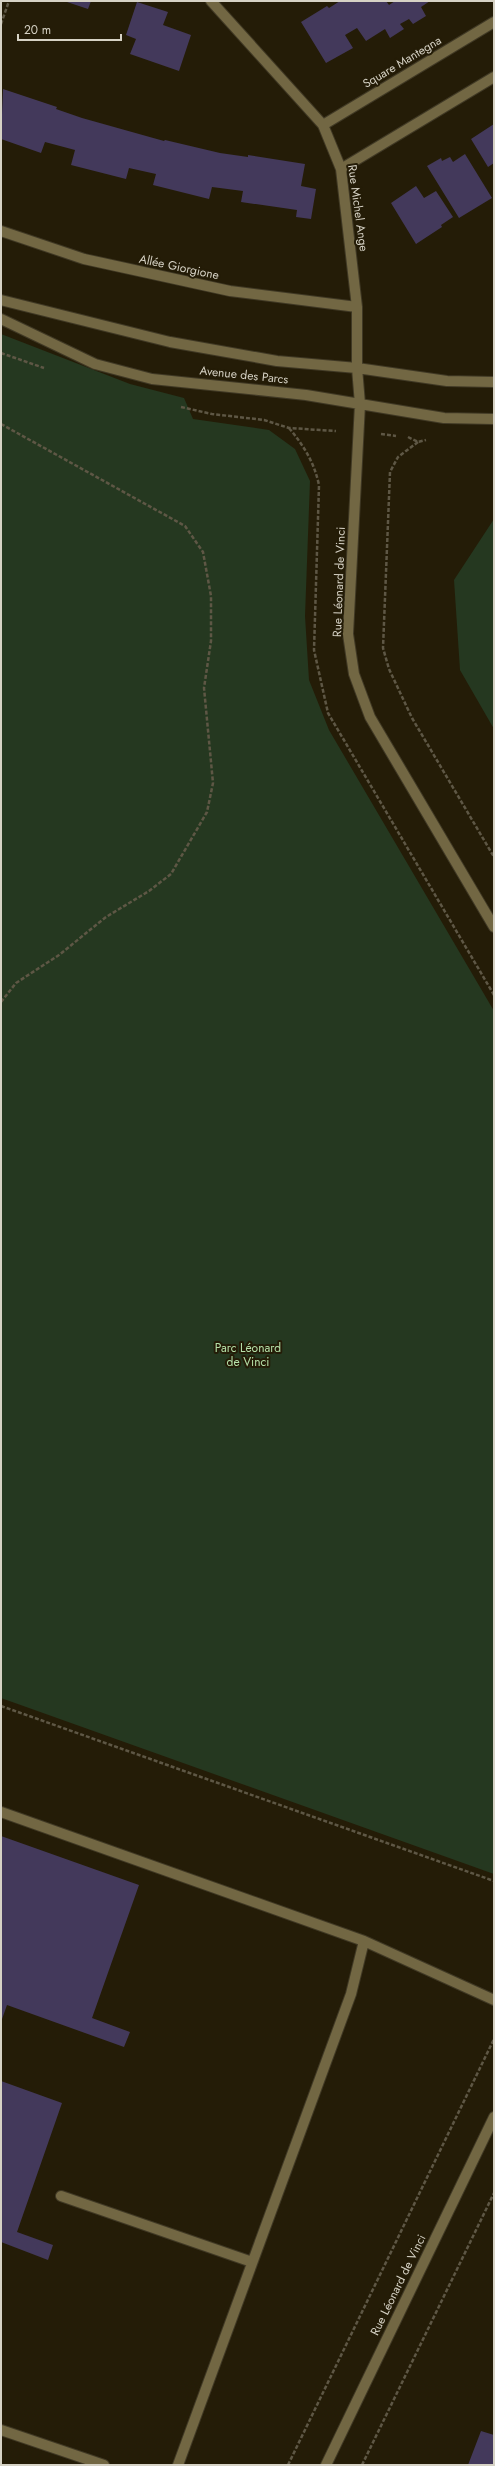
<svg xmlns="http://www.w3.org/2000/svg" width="495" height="2466" font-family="Jost,sans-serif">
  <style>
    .green { fill: #253820 }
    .building { fill: #43395b }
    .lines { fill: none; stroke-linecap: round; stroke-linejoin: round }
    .minor-casing { stroke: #403925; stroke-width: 12 }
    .path { stroke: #5e5745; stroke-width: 2.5; stroke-dasharray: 4 2; stroke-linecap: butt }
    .minor { stroke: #726743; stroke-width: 10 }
    .labels { text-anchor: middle; stroke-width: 4; stroke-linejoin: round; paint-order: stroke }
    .street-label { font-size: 12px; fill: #d6d2c5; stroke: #241c07 }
    .park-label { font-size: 12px; fill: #b5e0a8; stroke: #241c07 }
  </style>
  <rect width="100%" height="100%" fill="#241c07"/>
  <path class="green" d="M 1,334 L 130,384 L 184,398 L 193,419 L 269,430 L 295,449 L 310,481 L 305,616 L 309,680 L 329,730 L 494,1011 L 494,1874 L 1,1698 Z
    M 494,519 L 494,729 L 460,670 L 454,580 Z"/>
  <path class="building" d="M 64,1 L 91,1 L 88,9 Z
    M 340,1 L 386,1 L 389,5 L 395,1 L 430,1 L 421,7 L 426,16 L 413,24 L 409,19 L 400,24 L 404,29 L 390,38 L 385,29 L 366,41 L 357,28 L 345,35 L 353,48 L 326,63 L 301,22 L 327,6 L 329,8 Z
    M 137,2 L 168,12 L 163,25 L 191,35 L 179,71 L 130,54 L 136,39 L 126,35 Z
    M 3,89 L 57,107 L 56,109 L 82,118 L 164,141 L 165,140 L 220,153 L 248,157 L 248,155 L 305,164 L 301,186 L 316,189 L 311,219 L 296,217 L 297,210 L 241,202 L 243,191 L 212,187 L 209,199 L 153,185 L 156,174 L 129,168 L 126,179 L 71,165 L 75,150 L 45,142 L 41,153 L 1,139 Z
    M 494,124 L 494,163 L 488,167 L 471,139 Z
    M 465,154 L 492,198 L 459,218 L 427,166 L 441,158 L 442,161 L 450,157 L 453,162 Z
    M 416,186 L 424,198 L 436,191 L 453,217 L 441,225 L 442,227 L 416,244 L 391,203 Z
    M 1,1836 L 139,1885 L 92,2018 L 130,2032 L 124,2047 L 7,2005 L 1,2022 Z
    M 1,2081 L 62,2103 L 17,2232 L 53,2245 L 48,2260 L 1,2242 Z
    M 481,2431 L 494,2435 L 494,2465 L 468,2465 Z"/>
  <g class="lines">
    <g class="minor-casing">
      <path id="minor" d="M 211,1 L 323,125 L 341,169 L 357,307 L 357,368 L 360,404 L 348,634 L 354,674 L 370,717 L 494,927
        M 323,125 L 494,22
        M 341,169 L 494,77
        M 1,231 L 84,259 L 230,291 L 357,307
        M 1,300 L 170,342 L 277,361 L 357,368 L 447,381 L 494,382
        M 1,319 L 95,364 L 152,379 L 306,395 L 444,418 L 494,419
        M 1,1812 L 364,1941 L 494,2000
        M 61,2196 L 252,2262
        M 1,2430 L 104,2465
        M 178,2465 L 351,1994 L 364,1941
        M 326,2465 L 494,2117"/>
    </g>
    <path class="path" d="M 1,24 L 9,1
      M 1,353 L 44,368
      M 181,407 L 212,414 L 264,420 L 289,428 L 336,431
      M 1,424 L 185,526 L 203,552 L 211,596 L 211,641 L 204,688 L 213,783 L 207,812 L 171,874 L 149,891 L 106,917 L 59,955 L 16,983 L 1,1002
      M 289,428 C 304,446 314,462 319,485 L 314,650 L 328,713 L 494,995
      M 381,434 L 396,436
      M 408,437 L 418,442 L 426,440
      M 418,442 L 398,457 L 390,472 L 383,648 L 389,669 L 412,718 L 494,857
      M 1,1706 L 494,1881
      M 288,2465 L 494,2039
      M 362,2465 L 494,2193"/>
    <use href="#minor" class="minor"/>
  </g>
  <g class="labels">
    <g class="street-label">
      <text transform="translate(402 62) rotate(-31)" y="4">Square Mantegna</text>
      <text transform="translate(358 208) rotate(82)" y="4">Rue Michel Ange</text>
      <text transform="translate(179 267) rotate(12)" y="4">Allée Giorgione</text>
      <text transform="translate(244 375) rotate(6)" y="4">Avenue des Parcs</text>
      <text transform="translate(339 582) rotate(-88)" y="4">Rue Léonard de Vinci</text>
      <text transform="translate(398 2285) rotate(-64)" y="4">Rue Léonard de Vinci</text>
    </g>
    <g class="park-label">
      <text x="248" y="1352">Parc Léonard<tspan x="248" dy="14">de Vinci</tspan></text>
    </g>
  </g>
  <rect width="495" height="2466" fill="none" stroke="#d6d2c5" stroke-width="4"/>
  <path d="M18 34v6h103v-6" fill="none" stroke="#d6d2c5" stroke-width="2"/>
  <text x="24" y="34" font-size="12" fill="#d6d2c5" stroke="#241c07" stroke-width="3" paint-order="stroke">20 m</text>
</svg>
